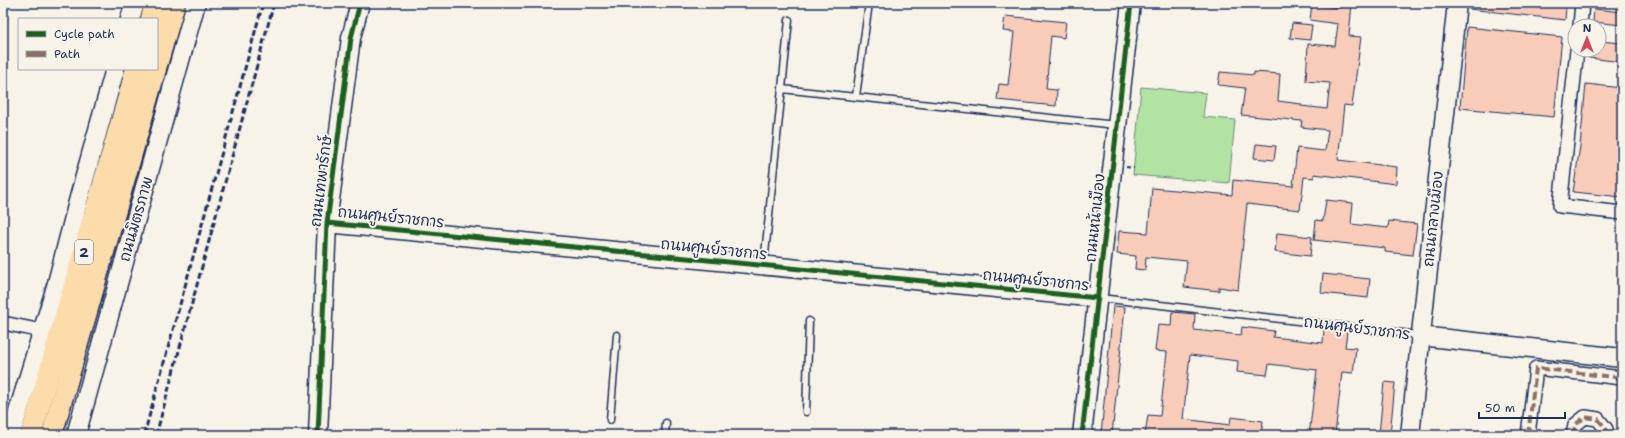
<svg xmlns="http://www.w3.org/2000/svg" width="1625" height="438" font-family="'Shantell Sans','Playpen Sans Thai',sans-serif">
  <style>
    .green { fill: #b3e3a3; stroke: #678980 }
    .building { fill: #f9ccba; stroke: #1b2f5e }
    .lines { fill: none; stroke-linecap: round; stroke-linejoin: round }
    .lane-casing { stroke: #1b2f5e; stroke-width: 9 }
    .street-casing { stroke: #1b2f5e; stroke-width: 16 }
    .secondary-casing { stroke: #1b2f5e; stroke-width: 21 }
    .primary-casing { stroke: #1b2f5e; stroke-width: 23 }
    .path { stroke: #1b2f5e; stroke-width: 2; stroke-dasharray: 4 3; stroke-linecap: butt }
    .lane { stroke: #f7f3e8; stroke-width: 6 }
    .street { stroke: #f7f3e8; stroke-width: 13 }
    .secondary { stroke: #f7f3e8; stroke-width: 18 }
    .primary { stroke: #fddcac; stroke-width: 20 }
    .rail { stroke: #1b2f5e; stroke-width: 3; stroke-dasharray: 6 3; stroke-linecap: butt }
    .quiet { stroke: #8d6e63; stroke-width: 4; stroke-dasharray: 8 4; stroke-linecap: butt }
    .cycleway-casing { stroke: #f7f3e8; stroke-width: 8 }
    .cycleway { stroke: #1b5e20; stroke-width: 5 }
    .labels { text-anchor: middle; stroke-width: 4; stroke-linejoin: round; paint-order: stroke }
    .shield { fill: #f7f3e8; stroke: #5d6a87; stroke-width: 1 }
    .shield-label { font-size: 14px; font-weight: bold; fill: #1b2f5e }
    .street-label { font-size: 15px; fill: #1b2f5e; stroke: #f7f3e8 }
  </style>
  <rect width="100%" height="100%" fill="#f7f3e8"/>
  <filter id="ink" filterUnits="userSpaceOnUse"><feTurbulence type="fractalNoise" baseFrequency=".025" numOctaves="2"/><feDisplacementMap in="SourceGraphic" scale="8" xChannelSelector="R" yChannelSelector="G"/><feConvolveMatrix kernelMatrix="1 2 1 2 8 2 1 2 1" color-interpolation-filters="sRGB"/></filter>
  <g filter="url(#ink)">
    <path class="green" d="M 1141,87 L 1206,93 L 1203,117 L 1235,120 L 1229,183 L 1133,175 Z"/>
    <path class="building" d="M 1340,3 L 1352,3 L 1349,36 L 1361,37 L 1352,106 L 1344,105 L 1338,160 L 1397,167 L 1396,184 L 1314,174 L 1314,178 L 1304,177 L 1300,210 L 1247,204 L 1238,290 L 1219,287 L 1219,291 L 1184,287 L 1187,261 L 1146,257 L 1145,270 L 1135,269 L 1136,256 L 1117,254 L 1119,231 L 1148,233 L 1152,188 L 1232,195 L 1233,180 L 1293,186 L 1297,148 L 1325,151 L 1328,130 L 1301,127 L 1302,121 L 1241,115 L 1245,88 L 1218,85 L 1220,72 L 1254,75 L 1254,72 L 1280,74 L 1278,101 L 1301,104 L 1301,106 L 1327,109 L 1330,83 L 1306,81 L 1308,44 L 1335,46 L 1338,24 L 1310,20 L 1312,5 L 1340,8 Z
      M 1469,3 L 1537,3 L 1566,6 L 1565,20 L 1469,9 Z
      M 1594,9 L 1622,12 L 1622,25 L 1593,22 Z
      M 1005,16 L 1066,22 L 1064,38 L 1051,36 L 1046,89 L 1057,90 L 1056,106 L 997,100 L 999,84 L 1008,85 L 1014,32 L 1003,31 Z
      M 1292,23 L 1312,25 L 1310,40 L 1290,38 Z
      M 1467,27 L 1562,37 L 1554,117 L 1460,108 Z
      M 1599,41 L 1622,43 L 1622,62 L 1589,58 L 1590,50 L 1599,50 Z
      M 1586,84 L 1622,88 L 1622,197 L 1573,192 L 1580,146 Z
      M 1256,144 L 1276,146 L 1274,160 L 1254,158 Z
      M 1326,200 L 1353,203 L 1351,224 L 1388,228 L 1389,221 L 1417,224 L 1413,255 L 1385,252 L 1385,248 L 1314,240 L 1316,220 L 1323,221 Z
      M 1277,233 L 1312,237 L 1310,256 L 1275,252 Z
      M 1323,274 L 1370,279 L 1368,298 L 1321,293 Z
      M 1113,306 L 1125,307 L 1112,435 L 1101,435 Z
      M 1172,312 L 1195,314 L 1194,330 L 1241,335 L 1242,327 L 1274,331 L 1273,337 L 1323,343 L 1324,329 L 1347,332 L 1345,347 L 1356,348 L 1353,373 L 1342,372 L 1335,435 L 1309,435 L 1317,370 L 1269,364 L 1267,375 L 1237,372 L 1238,361 L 1190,355 L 1183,419 L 1230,425 L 1231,417 L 1263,421 L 1261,435 L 1145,435 L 1148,415 L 1160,416 L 1167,352 L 1155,351 L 1158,325 L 1171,326 Z
      M 1384,382 L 1395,383 L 1390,435 L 1379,435 Z"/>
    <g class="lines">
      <g class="lane-casing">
        <path id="lane" d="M 782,89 L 1116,125
          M 856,96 L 869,3
          M 764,264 L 789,20
          M 1100,298 L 1419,335
          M 806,412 L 809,321
          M 610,420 L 617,335
          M 665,435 L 666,423"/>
      </g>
      <g class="street-casing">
        <path id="street" d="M 1580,26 L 1582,3
          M 1577,50 L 1560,206 L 1622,213
          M 3,323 L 42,331
          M 1528,435 L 1536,368 L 1622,378
          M 1573,435 L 1575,425 L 1585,417 L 1598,419 L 1606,429 L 1606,435"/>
      </g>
      <g class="secondary-casing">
        <path id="secondary" d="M 130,19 L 135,3
          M 327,223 L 1098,298
          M 1420,336 L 1622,358
          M 11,435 L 57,283 L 80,194 L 115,69
          M 76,435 L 196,3
          M 318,435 L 327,223 L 351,38 L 360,3
          M 1082,435 L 1131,3
          M 1410,435 L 1457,3"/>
      </g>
      <g class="primary-casing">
        <path id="primary" d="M 151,19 L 155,3
          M 157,65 L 175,3
          M 31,435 L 136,69
          M 52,435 L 156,69"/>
      </g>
      <path class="path" d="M 1126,167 L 1134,168"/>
      <use href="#lane" class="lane"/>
      <use href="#street" class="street"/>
      <use href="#secondary" class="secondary"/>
      <use href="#primary" class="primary"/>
      <path class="rail" d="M 144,435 L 263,3
        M 156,435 L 274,3"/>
      <path class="quiet" d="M 1528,435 L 1536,368 L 1622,378
        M 1573,435 L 1575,425 L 1585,417 L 1598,419 L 1606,429 L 1606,435"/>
      <g class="cycleway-casing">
        <path id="cycleway" d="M 327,223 L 1098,298
          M 318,435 L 327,223 L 351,38 L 360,3
          M 1082,435 L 1131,3"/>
      </g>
      <use href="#cycleway" class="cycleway"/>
    </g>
  </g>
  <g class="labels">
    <rect class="shield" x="75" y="240" width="18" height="24" rx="3"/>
    <g class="shield-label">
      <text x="84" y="257">2</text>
    </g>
    <g class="street-label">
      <text transform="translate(321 181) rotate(-83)" y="5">ถนนเทพารักษ์</text>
      <text transform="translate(391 217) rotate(6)" y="5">ถนนศูนย์ราชการ</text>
      <text transform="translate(1095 218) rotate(-84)" y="5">ถนนหน้าเมือง</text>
      <text transform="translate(136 219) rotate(-74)" y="5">ถนนมิตรภาพ</text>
      <text transform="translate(1433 219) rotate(-84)" y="5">ถนนกลางเมือง</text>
      <text transform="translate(714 249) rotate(6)" y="5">ถนนศูนย์ราชการ</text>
      <text transform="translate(1036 280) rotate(6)" y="5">ถนนศูนย์ราชการ</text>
      <text transform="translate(1357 328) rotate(7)" y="5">ถนนศูนย์ราชการ</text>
    </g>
  </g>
  <rect width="1625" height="438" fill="none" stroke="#f7f3e8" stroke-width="16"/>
  <rect x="8" y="8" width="1609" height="422" fill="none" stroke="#1b2f5e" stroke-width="1.5" filter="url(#ink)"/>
  <rect x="18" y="18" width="140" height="52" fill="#f7f3e8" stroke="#9fa5b1"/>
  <rect x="26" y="31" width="20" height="6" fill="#1b5e20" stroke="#9fa5b1"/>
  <text x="54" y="38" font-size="12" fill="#1b2f5e">Cycle path</text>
  <rect x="26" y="51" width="20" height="6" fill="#8d6e63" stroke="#9fa5b1"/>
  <text x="54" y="58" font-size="12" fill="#1b2f5e">Path</text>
  <g transform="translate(1587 38)"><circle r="19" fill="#f7f3e8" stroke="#9fa5b1"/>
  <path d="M0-3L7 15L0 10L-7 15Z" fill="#d1495b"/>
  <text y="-6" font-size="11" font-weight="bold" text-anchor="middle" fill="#1b2f5e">N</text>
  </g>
  <path d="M1479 412v6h86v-6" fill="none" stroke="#1b2f5e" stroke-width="2"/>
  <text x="1485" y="412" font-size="12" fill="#1b2f5e" stroke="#f7f3e8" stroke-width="3" paint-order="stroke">50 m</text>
</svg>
